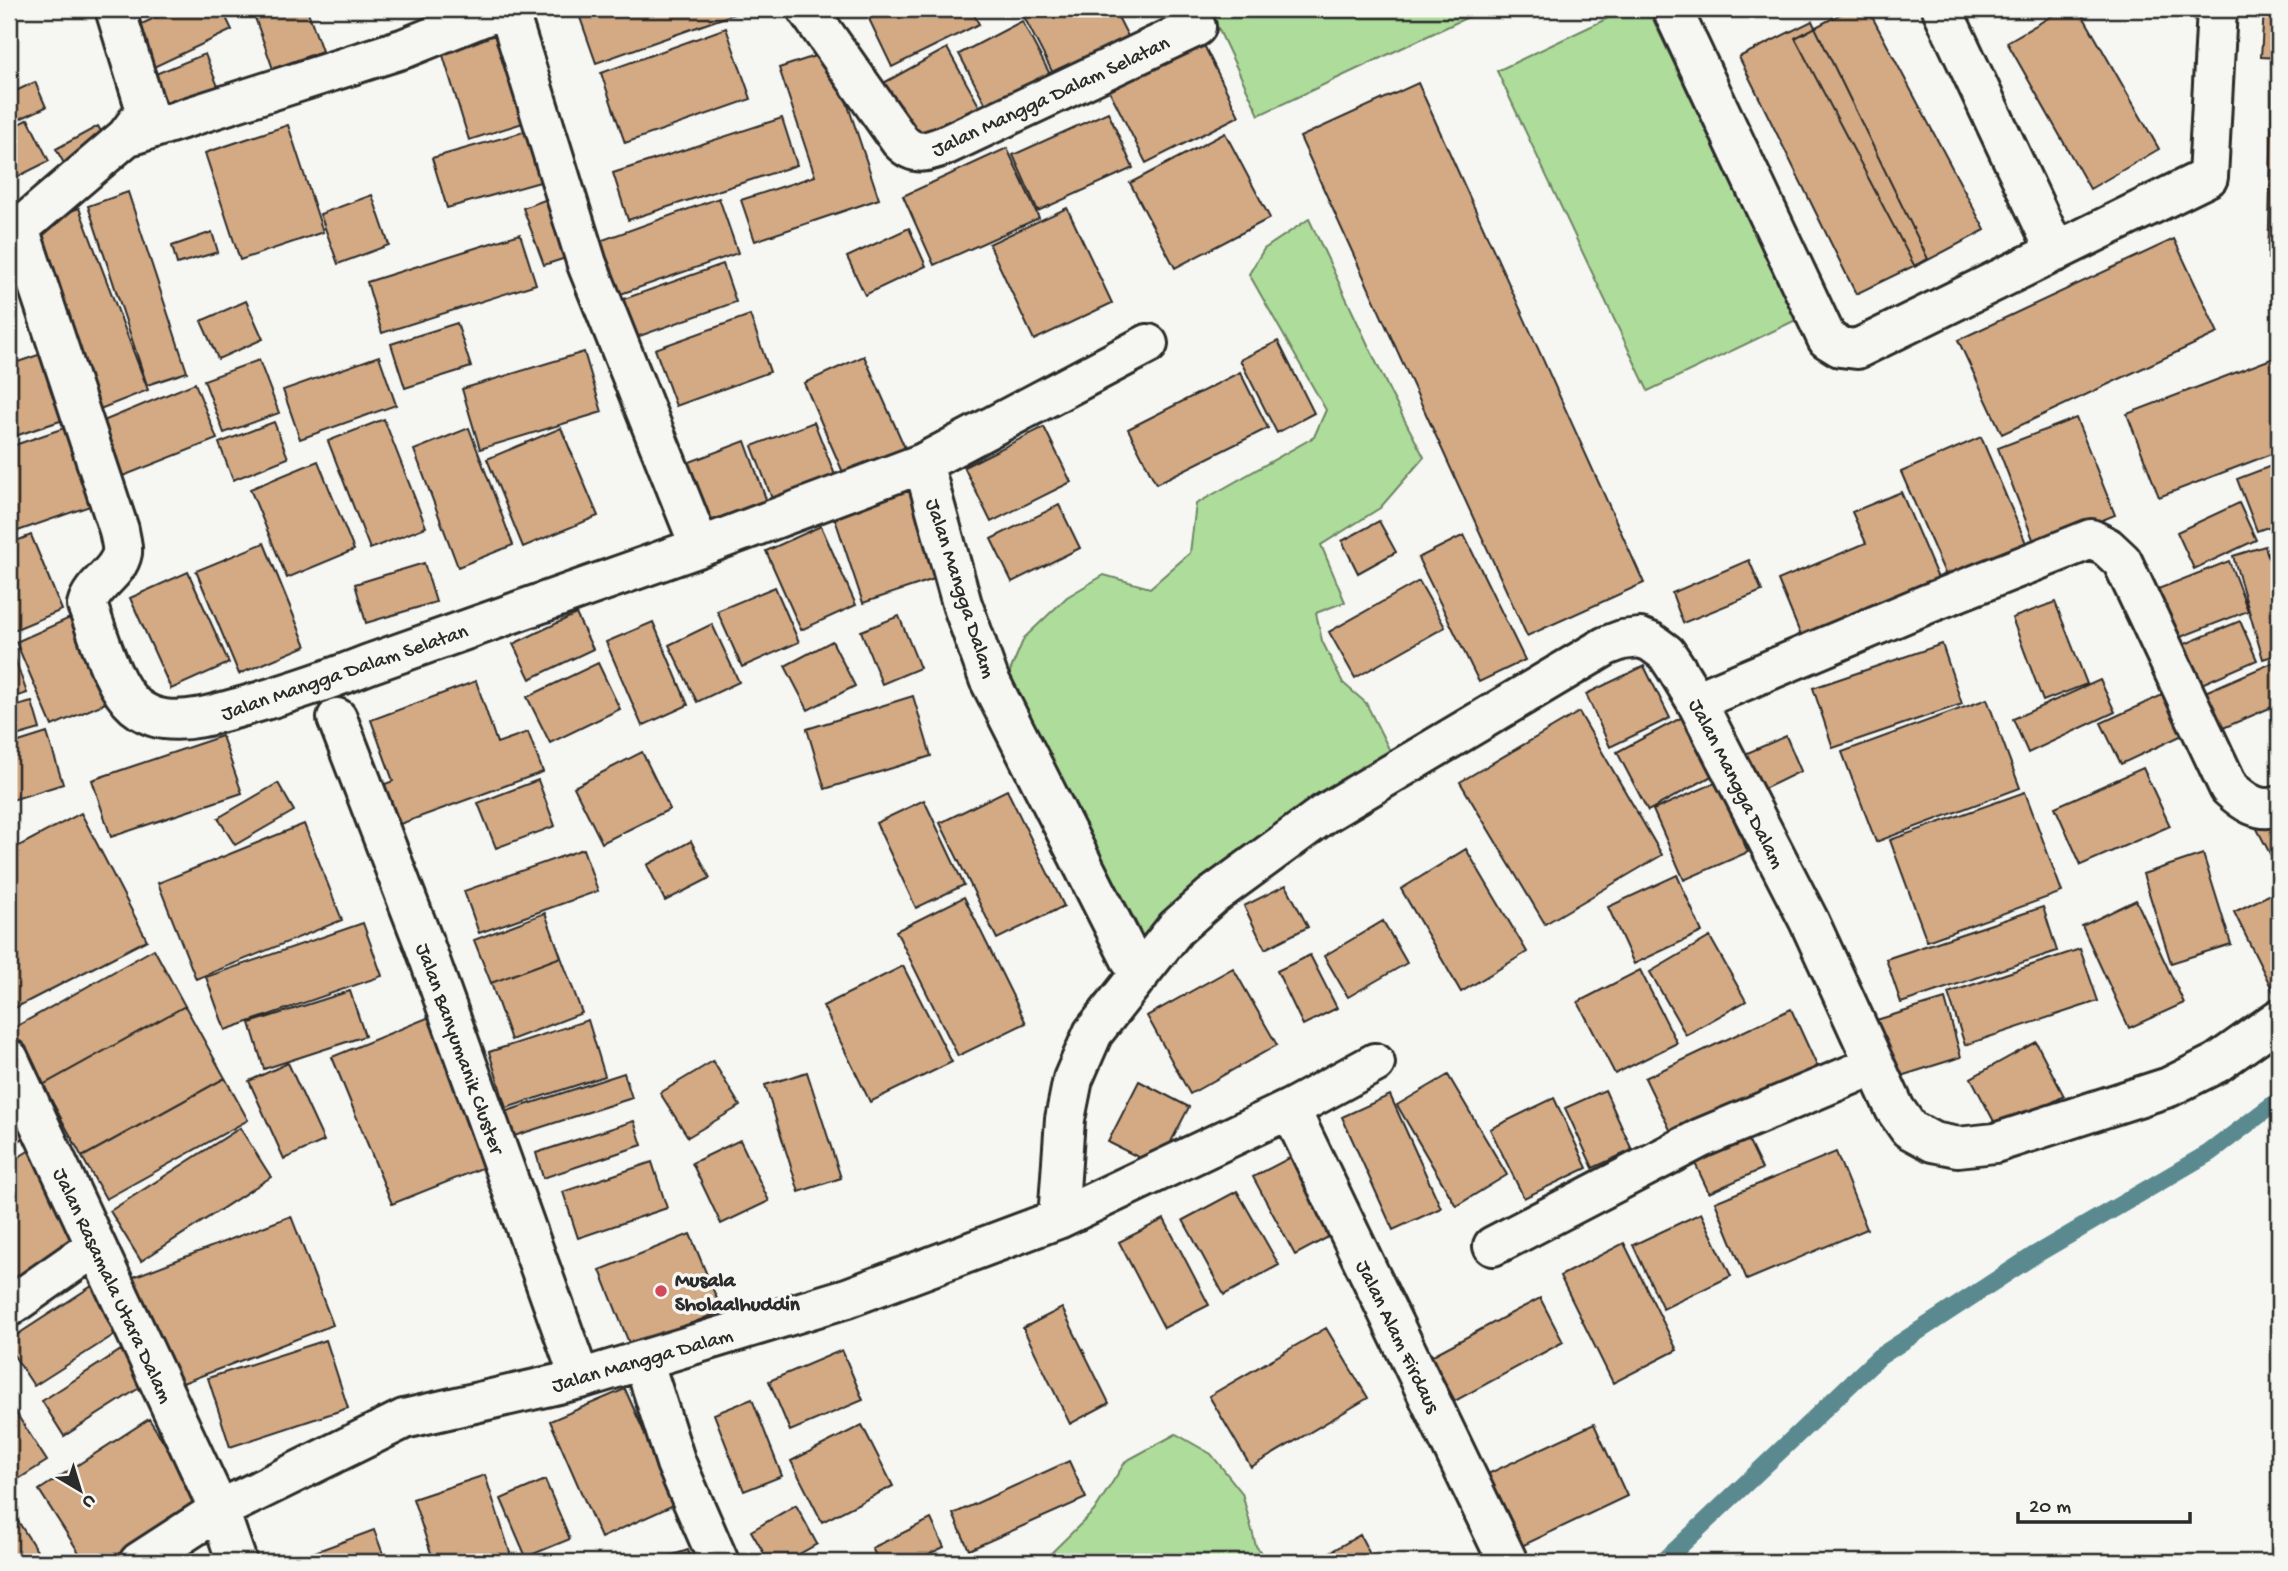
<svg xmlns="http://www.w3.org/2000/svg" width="2288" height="1571" font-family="'Gochi Hand',sans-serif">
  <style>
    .green { fill: #aedc9b; stroke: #6c8463; stroke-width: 2 }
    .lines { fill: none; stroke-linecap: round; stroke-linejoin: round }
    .stream { stroke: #5a8a8f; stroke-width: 18 }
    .building { fill: #d3aa84; stroke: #2b2b2b; stroke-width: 2 }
    .minor-casing { stroke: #2b2b2b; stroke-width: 44 }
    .minor { stroke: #f6f6f2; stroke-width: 38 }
    .poi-dot { fill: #d1495b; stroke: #f6f6f2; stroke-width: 2.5 }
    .labels { text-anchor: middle; stroke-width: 7; stroke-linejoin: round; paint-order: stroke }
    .street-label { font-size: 21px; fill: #2b2b2b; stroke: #f6f6f2 }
    .poi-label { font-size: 21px; font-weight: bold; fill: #2b2b2b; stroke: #f6f6f2; text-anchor: start }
  </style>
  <rect width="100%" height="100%" fill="#f6f6f2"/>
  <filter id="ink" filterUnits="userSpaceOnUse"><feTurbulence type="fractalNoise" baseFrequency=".0143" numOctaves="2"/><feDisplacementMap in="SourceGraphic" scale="14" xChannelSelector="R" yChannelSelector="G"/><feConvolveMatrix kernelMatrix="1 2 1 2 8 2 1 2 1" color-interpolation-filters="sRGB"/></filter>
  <g filter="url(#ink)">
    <path class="green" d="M 1209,9 L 1485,9 L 1259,115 Z
      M 1627,9 L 1648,9 L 1796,320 L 1648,391 L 1497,71 Z
      M 1309,219 L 1391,394 L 1424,457 L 1380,508 L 1321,545 L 1345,602 L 1316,613 L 1322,641 L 1343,683 L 1366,703 L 1389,749 L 1390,765 L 1230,867 L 1143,936 L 1008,676 L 1024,638 L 1067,597 L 1104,575 L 1150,588 L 1190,553 L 1196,504 L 1314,437 L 1326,410 L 1249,274 L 1264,249 Z
      M 1176,1434 L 1211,1454 L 1242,1493 L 1256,1546 L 1268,1562 L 1042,1562 L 1094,1511 L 1126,1461 Z"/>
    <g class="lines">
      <path class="stream" d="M 1663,1562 L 1879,1357 L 2033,1256 L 2209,1153 L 2279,1100"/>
    </g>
    <path class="building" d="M 174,9 L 222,9 L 232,30 L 154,67 L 135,27 Z
      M 252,9 L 307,9 L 322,51 L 273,69 Z
      M 577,9 L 748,9 L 596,63 Z
      M 889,9 L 971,9 L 979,24 L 892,67 L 869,19 Z
      M 1020,9 L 1114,9 L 1133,46 L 1059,85 Z
      M 1850,9 L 1868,9 L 1985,230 L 1915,267 L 1795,38 Z
      M 2064,9 L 2079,9 L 2159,149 L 2090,189 L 2007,42 Z
      M 2264,9 L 2279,9 L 2279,58 L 2261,57 Z
      M 1022,21 L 1053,80 L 991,114 L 959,54 Z
      M 1812,21 L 1928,259 L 1856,294 L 1739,57 Z
      M 726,28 L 751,99 L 625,143 L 601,73 Z
      M 501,33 L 529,121 L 469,140 L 442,52 Z
      M 1201,39 L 1239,116 L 1146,163 L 1107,86 Z
      M 947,48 L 982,111 L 915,148 L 880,85 Z
      M 830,51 L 879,199 L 755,241 L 741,200 L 815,176 L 779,68 Z
      M 205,54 L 221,94 L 164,116 L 148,77 Z
      M 9,66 L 16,84 L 9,87 Z
      M 2273,81 L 2279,81 L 2279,259 L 2268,259 Z
      M 35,82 L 46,107 L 9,124 L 9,94 Z
      M 1418,83 L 1644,583 L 1527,636 L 1300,137 Z
      M 1108,112 L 1133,168 L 1038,211 L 1013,155 Z
      M 782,118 L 797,165 L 628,220 L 613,173 Z
      M 28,119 L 49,161 L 9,181 L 9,129 Z
      M 288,125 L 323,232 L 240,260 L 205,153 Z
      M 98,126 L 109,146 L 67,169 L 56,149 Z
      M 527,131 L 540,182 L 447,208 L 432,158 Z
      M 1225,133 L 1270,218 L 1175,268 L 1130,183 Z
      M 1007,148 L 1039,218 L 934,265 L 903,196 Z
      M 128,192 L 187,372 L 147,385 L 88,206 Z
      M 372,195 L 389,245 L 338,264 L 320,214 Z
      M 550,198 L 572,256 L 544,265 L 523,208 Z
      M 719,198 L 738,253 L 615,296 L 597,242 Z
      M 79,208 L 148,390 L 95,411 L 26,228 Z
      M 1067,208 L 1112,303 L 1034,340 L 989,244 Z
      M 909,228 L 926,266 L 865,295 L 847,257 Z
      M 212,232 L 218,252 L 177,264 L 172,246 Z
      M 520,234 L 536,284 L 382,333 L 367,282 Z
      M 2174,239 L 2218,333 L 2002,434 L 1958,340 Z
      M 723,264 L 736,302 L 634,338 L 621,300 Z
      M 246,301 L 263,339 L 218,359 L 201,321 Z
      M 750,315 L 770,372 L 676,406 L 655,349 Z
      M 457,323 L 471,367 L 405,388 L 391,344 Z
      M 1278,341 L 1314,413 L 1277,433 L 1240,360 Z
      M 584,352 L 602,412 L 480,449 L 462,389 Z
      M 44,353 L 66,419 L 9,438 L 9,365 Z
      M 379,356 L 396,405 L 300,439 L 283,390 Z
      M 864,356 L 909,457 L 848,484 L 804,383 Z
      M 2279,356 L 2279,451 L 2159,497 L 2127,414 Z
      M 259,360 L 279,413 L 224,433 L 204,380 Z
      M 1240,372 L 1268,428 L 1156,484 L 1128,429 Z
      M 195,383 L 217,439 L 123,476 L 101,422 Z
      M 2076,418 L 2115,515 L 2036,547 L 1998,448 Z
      M 384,419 L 426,527 L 370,549 L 328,441 Z
      M 274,422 L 288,458 L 233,480 L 219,443 Z
      M 814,422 L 837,480 L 774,504 L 752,446 Z
      M 67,427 L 93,505 L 9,534 L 9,447 Z
      M 1044,427 L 1071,482 L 991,522 L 964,467 Z
      M 469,428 L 513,545 L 458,567 L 414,450 Z
      M 561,428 L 598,516 L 523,547 L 487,459 Z
      M 1981,437 L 2029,550 L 1950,585 L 1901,472 Z
      M 745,441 L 767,502 L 702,527 L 679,466 Z
      M 318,461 L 354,550 L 287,578 L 250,489 Z
      M 2279,463 L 2279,523 L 2257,531 L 2237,479 Z
      M 913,489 L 943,576 L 863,603 L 834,516 Z
      M 1901,492 L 1943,590 L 1806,648 L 1778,580 L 1866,543 L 1852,512 Z
      M 2239,503 L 2256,540 L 2194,569 L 2177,532 Z
      M 1059,505 L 1080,548 L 1012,582 L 991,539 Z
      M 1379,521 L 1396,552 L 1358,573 L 1342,541 Z
      M 821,526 L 856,605 L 801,630 L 766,551 Z
      M 31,535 L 62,610 L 9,632 L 9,544 Z
      M 1464,535 L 1525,660 L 1479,682 L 1418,558 Z
      M 264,543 L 306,646 L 239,674 L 196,571 Z
      M 2265,546 L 2277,585 L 2279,584 L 2279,654 L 2263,659 L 2233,556 Z
      M 1749,560 L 1762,591 L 1683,623 L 1672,593 Z
      M 2229,561 L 2248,611 L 2178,638 L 2158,589 Z
      M 424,563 L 436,602 L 366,623 L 355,584 Z
      M 188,572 L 229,663 L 171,689 L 130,598 Z
      M 1419,581 L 1445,627 L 1355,678 L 1329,632 Z
      M 775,587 L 799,642 L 742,667 L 717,611 Z
      M 2055,602 L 2087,684 L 2043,701 L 2012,618 Z
      M 576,614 L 593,649 L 530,679 L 513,644 Z
      M 899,616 L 920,668 L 882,684 L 861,631 Z
      M 72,617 L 108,702 L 52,726 L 16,642 Z
      M 2240,621 L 2257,660 L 2197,686 L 2180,646 Z
      M 653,622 L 688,705 L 642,726 L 606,642 Z
      M 712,624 L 739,682 L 697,702 L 669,645 Z
      M 832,641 L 855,686 L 808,710 L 785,666 Z
      M 1942,644 L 1962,704 L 1833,748 L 1813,688 Z
      M 11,648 L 27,693 L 9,699 L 9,649 Z
      M 2279,660 L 2279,704 L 2221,729 L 2205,692 Z
      M 598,663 L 620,709 L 550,743 L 527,697 Z
      M 1644,666 L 1670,718 L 1610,747 L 1586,694 Z
      M 2100,680 L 2115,712 L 2028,753 L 2013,719 Z
      M 476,681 L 497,743 L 528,732 L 543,772 L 392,827 L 378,787 L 393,781 L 371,720 Z
      M 2171,691 L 2189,732 L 2121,764 L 2101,723 Z
      M 913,696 L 931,756 L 825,789 L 807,729 Z
      M 1987,699 L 2020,788 L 1876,842 L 1842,752 Z
      M 32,702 L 40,729 L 9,738 L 9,708 Z
      M 1579,712 L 1662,855 L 1545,924 L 1460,782 Z
      M 1688,714 L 1719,772 L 1648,811 L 1617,752 Z
      M 47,733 L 63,784 L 9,801 L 9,745 Z
      M 222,736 L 242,793 L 111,837 L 92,780 Z
      M 1786,736 L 1801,771 L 1762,790 L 1745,754 Z
      M 642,752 L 670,809 L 602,843 L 574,787 Z
      M 2143,768 L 2170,826 L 2081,865 L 2055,807 Z
      M 538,780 L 555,826 L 496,848 L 478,803 Z
      M 1717,782 L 1748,852 L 1684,880 L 1653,810 Z
      M 278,783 L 294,811 L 235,845 L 218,818 Z
      M 1007,790 L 1064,906 L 997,939 L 940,823 Z
      M 2025,792 L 2062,892 L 1927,941 L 1890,840 Z
      M 924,800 L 964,885 L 916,908 L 876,823 Z
      M 81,813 L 147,940 L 9,1011 L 9,851 Z
      M 2279,817 L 2279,871 L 2257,829 Z
      M 304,824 L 342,920 L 196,979 L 158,883 Z
      M 691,841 L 710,878 L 665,901 L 647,865 Z
      M 583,849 L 598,891 L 479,933 L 464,891 Z
      M 1466,849 L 1527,952 L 1461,992 L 1401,889 Z
      M 2203,854 L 2231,944 L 2171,963 L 2143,874 Z
      M 1677,875 L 1702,932 L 1634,964 L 1608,907 Z
      M 1286,885 L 1308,927 L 1265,949 L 1244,906 Z
      M 2279,890 L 2279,991 L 2274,993 L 2234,912 Z
      M 964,897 L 1026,1023 L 958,1056 L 896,931 Z
      M 2136,900 L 2184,1003 L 2129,1028 L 2082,926 Z
      M 2043,907 L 2057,951 L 1901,1003 L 1886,959 Z
      M 545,913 L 561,957 L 491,983 L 474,940 Z
      M 1383,921 L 1407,963 L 1348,997 L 1324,956 Z
      M 363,923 L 382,976 L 225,1030 L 206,977 Z
      M 1710,937 L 1746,1001 L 1686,1035 L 1650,972 Z
      M 154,949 L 185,1006 L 43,1085 L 12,1029 Z
      M 2080,949 L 2098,1001 L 1965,1045 L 1948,993 Z
      M 1310,955 L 1337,1008 L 1303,1025 L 1277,971 Z
      M 561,957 L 582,1013 L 511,1040 L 491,983 Z
      M 903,966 L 952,1062 L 870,1102 L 823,1006 Z
      M 1233,968 L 1277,1045 L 1190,1094 L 1147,1016 Z
      M 1640,970 L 1677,1043 L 1615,1074 L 1578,1002 Z
      M 350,991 L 365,1036 L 264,1069 L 250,1023 Z
      M 1945,999 L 1961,1057 L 1888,1080 L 1870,1022 Z
      M 185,1006 L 225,1078 L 82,1157 L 43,1085 Z
      M 1791,1009 L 1818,1068 L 1673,1136 L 1645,1078 Z
      M 432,1016 L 492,1164 L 392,1204 L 332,1057 Z
      M 588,1020 L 605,1076 L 506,1108 L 489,1052 Z
      M 2036,1042 L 2064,1096 L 1999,1131 L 1971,1078 Z
      M 713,1061 L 740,1106 L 688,1137 L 660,1093 Z
      M 288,1063 L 324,1141 L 284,1159 L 249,1081 Z
      M 807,1072 L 841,1178 L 799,1192 L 765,1085 Z
      M 624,1073 L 632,1098 L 511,1137 L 504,1112 Z
      M 1448,1075 L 1507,1175 L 1456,1206 L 1397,1105 Z
      M 225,1078 L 248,1120 L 106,1199 L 82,1157 Z
      M 1139,1081 L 1189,1107 L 1158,1167 L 1108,1142 Z
      M 1605,1090 L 1632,1150 L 1593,1168 L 1565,1108 Z
      M 1390,1095 L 1441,1208 L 1393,1230 L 1342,1117 Z
      M 1554,1098 L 1587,1168 L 1524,1198 L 1490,1129 Z
      M 9,1113 L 26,1136 L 9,1148 Z
      M 1736,1115 L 1762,1169 L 1709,1193 L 1684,1140 Z
      M 634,1121 L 642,1145 L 543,1178 L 536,1153 Z
      M 240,1128 L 271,1177 L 141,1261 L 110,1211 Z
      M 740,1140 L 769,1201 L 721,1224 L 692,1163 Z
      M 30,1150 L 86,1237 L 14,1283 L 9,1274 L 9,1163 Z
      M 1836,1152 L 1867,1229 L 1747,1280 L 1715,1202 Z
      M 1293,1156 L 1334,1234 L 1295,1255 L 1253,1177 Z
      M 652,1162 L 667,1208 L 578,1238 L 563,1192 Z
      M 1237,1191 L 1279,1265 L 1224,1295 L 1183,1220 Z
      M 1701,1213 L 1731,1276 L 1663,1309 L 1633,1245 Z
      M 291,1216 L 333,1325 L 175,1386 L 133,1277 Z
      M 1164,1219 L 1209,1305 L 1164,1328 L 1119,1242 Z
      M 690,1234 L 722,1311 L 631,1348 L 600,1270 Z
      M 1624,1243 L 1677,1350 L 1613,1383 L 1560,1276 Z
      M 92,1286 L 120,1331 L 34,1386 L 9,1348 L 9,1340 Z
      M 1540,1298 L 1563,1342 L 1455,1401 L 1431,1356 Z
      M 1062,1308 L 1109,1403 L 1070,1424 L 1023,1328 Z
      M 1326,1328 L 1368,1398 L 1251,1467 L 1209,1396 Z
      M 326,1340 L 348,1408 L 230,1447 L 208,1378 Z
      M 121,1350 L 144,1385 L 64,1436 L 42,1401 Z
      M 842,1350 L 863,1400 L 790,1431 L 769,1381 Z
      M 625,1389 L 676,1504 L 601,1538 L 550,1421 Z
      M 752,1399 L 782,1476 L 744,1491 L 714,1414 Z
      M 9,1402 L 47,1461 L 9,1485 Z
      M 149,1419 L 204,1505 L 115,1562 L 85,1562 L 39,1490 Z
      M 1594,1424 L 1627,1496 L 1509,1552 L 1475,1480 Z
      M 862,1425 L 893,1486 L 822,1522 L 791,1461 Z
      M 1069,1461 L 1086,1498 L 969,1550 L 953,1514 Z
      M 485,1475 L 513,1562 L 434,1562 L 413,1499 Z
      M 545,1480 L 570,1539 L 526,1557 L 501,1499 Z
      M 796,1505 L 817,1544 L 785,1562 L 769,1562 L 751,1531 Z
      M 9,1507 L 44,1562 L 9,1562 Z
      M 931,1519 L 944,1547 L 912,1562 L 879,1562 L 872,1548 Z
      M 374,1530 L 386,1562 L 288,1562 Z
      M 1360,1535 L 1374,1562 L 1316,1562 L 1315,1561 Z
      M 688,1550 L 692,1562 L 651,1562 Z"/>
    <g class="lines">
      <g class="minor-casing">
        <path id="minor" d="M 115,9 L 146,110 L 126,137 L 23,225 L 22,237 L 119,530 C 120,537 123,546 122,553 C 118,574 92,584 87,605 C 99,635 111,685 135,706 C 142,712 154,718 164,719 C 191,723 222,712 248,705 C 289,693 329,680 369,664 L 700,547
          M 508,9 L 587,264 L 700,547 L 923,463
          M 807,9 L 900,141 C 915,157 927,152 946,145 L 1196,27
          M 1672,9 L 1827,339 L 1840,347 L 1857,349 L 2208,177 L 2217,9
          M 1942,9 L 2056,252
          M 126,137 L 405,48 L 502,9
          M 1696,701 L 1927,604 L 2091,539 L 2107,547 L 2122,561 L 2229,788 C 2244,802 2259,813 2279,806
          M 337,718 L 424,944 L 580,1379
          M 1139,976 L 989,679 L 962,604 L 923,463 L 1148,344
          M 9,1059 L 219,1510 L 237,1562
          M 1290,1109 L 1508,1562
          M 1058,1219 L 1065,1119 L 1073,1079 L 1093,1033 L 1176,928 L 1212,896 L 1324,814 L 1606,646 L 1622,640 L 1640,638 L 1651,642 L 1666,653 L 1676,668 L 1696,701 L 1809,921 L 1895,1109 L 1909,1129 L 1933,1142 L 1958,1147 L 1995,1143 L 2169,1087 L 2217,1063 L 2279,1019
          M 1493,1246 L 1701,1138 L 1875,1065
          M 9,1307 L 96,1246
          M 643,1360 L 676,1463 L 719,1562
          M 139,1562 L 219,1510 L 404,1419 L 580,1379 L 847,1298 L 1058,1219 L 1290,1109 L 1375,1063"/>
      </g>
      <use href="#minor" class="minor"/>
    </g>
  </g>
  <circle class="poi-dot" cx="661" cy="1291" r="7"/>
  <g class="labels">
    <g class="street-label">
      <text transform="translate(1050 95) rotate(-25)" y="7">Jalan Mangga Dalam Selatan</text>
      <text transform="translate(962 588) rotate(72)" y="7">Jalan Mangga Dalam</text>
      <text transform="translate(344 671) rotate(-19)" y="7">Jalan Mangga Dalam Selatan</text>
      <text transform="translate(1738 783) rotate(63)" y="7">Jalan Mangga Dalam</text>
      <text transform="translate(461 1048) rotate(70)" y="7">Jalan Banyumanik Cluster</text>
      <text transform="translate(114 1285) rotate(65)" y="7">Jalan Rasamala Utara Dalam</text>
      <text transform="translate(1399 1336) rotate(64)" y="7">Jalan Alam Firdaus</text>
      <text transform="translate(642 1359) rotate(-16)" y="7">Jalan Mangga Dalam</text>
    </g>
    <g class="poi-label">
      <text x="675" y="1286">Musala<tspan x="675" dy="24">Sholaalhuddin</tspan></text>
    </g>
  </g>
  <rect width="2288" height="1571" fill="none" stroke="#f6f6f2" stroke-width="35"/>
  <rect x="18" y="18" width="2253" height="1536" fill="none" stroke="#2b2b2b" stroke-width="2.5" filter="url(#ink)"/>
  <g transform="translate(80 1490) rotate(142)" stroke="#f6f6f2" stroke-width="5" paint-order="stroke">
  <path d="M0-5L12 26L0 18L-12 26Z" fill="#2b2b2b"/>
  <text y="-10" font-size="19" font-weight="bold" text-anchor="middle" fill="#2b2b2b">U</text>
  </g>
  <path d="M2018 1512v10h172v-10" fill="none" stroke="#2b2b2b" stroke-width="3.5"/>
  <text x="2029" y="1512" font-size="21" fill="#2b2b2b" stroke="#f6f6f2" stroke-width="5" paint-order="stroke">20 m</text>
</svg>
